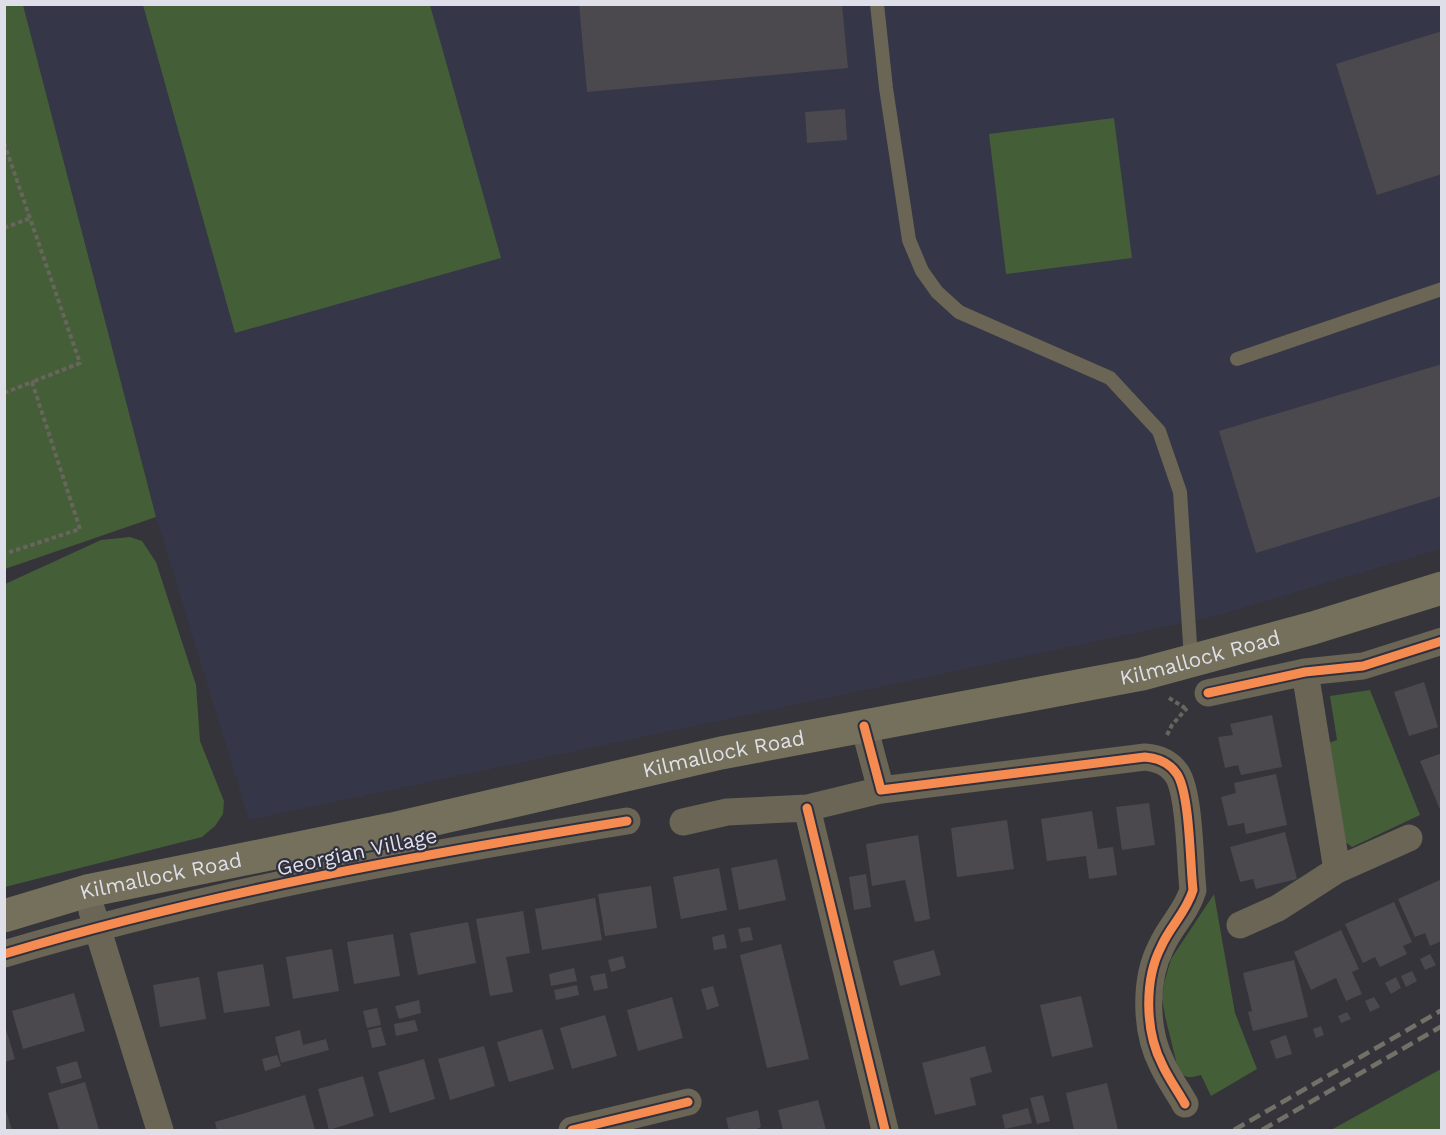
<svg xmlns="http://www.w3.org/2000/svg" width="1446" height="1135" font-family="'Work Sans',sans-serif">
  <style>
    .built { fill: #353647 }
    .green { fill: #445e37 }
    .building { fill: #4b494e }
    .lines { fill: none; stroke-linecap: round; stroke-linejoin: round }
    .path { stroke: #68655d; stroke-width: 4; stroke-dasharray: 4.5 3; stroke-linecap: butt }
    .service { stroke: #6a6555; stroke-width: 14 }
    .minor { stroke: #6a6555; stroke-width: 27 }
    .secondary { stroke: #75705b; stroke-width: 33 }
    .rail { stroke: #727067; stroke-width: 4.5; stroke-dasharray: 12 6; stroke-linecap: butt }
    .cycleway-casing { stroke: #30303e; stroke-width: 13 }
    .cycleway { stroke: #f68b52; stroke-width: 9 }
    .labels { text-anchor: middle; stroke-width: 4.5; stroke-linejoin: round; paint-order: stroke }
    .street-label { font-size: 21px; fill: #dedfe8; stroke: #30303e }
  </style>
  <rect width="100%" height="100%" fill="#34343a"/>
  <path class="built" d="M 23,5 L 1441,5 L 1441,549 L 1212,617 L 249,820 L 156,517 Z"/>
  <path class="green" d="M 4,5 L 23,5 L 156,517 L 5,569 Z
    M 143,5 L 430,5 L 501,258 L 235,333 Z
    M 1114,118 L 1132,258 L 1006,274 L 989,134 Z
    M 130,537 L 142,541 L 156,562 L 196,685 L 200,741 L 224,801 L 223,814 L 215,826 L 202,837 L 5,887 L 5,584 L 101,540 Z
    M 1370,690 L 1420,815 L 1352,847 L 1344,841 L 1328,743 L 1337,740 L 1330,696 Z
    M 1214,894 L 1235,1013 L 1257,1069 L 1211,1096 L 1201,1075 C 1190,1078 1184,1079 1178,1069 L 1165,1016 L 1162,998 L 1164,983 L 1171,959 Z
    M 1441,1069 L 1441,1130 L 1331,1130 Z"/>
  <path class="building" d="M 579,4 L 842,4 L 848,68 L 587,92 Z
    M 1442,31 L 1442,174 L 1377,195 L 1336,64 Z
    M 845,109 L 847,140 L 807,143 L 805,112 Z
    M 1442,364 L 1442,496 L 1256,553 L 1219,431 Z
    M 1424,682 L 1438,727 L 1409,736 L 1394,692 Z
    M 1272,715 L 1282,767 L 1241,775 L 1238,765 L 1225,768 L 1218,737 L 1233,735 L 1230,724 Z
    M 1442,753 L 1442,812 L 1441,812 L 1420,761 Z
    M 1276,774 L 1287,825 L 1246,834 L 1244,823 L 1228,826 L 1221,797 L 1236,793 L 1234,783 Z
    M 1149,803 L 1155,845 L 1122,850 L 1116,807 Z
    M 1092,811 L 1098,849 L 1113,847 L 1117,875 L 1089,879 L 1086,856 L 1047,861 L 1041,819 Z
    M 1007,820 L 1014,869 L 957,877 L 951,828 Z
    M 1285,832 L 1297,879 L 1256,889 L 1253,879 L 1240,882 L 1230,847 Z
    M 918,835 L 930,919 L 915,922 L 905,880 L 872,886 L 866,844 Z
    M 777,859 L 786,900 L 739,910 L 731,868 Z
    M 719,868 L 727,910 L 681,919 L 673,877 Z
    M 866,874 L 871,907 L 854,910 L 849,877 Z
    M 1442,879 L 1442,941 L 1430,946 L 1425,933 L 1415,937 L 1398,899 Z
    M 651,886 L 657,928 L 605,936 L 598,894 Z
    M 595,898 L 602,940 L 542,950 L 535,909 Z
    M 1394,902 L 1412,942 L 1403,946 L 1407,954 L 1380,967 L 1375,957 L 1363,963 L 1345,924 Z
    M 523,911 L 530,953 L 506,957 L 513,992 L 490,996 L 476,919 Z
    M 468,922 L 476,963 L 418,975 L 410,933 Z
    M 750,927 L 753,940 L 741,942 L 738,929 Z
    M 1341,930 L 1359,969 L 1352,972 L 1362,994 L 1346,1001 L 1336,978 L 1311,990 L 1294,952 Z
    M 393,934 L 400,976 L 354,984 L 347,942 Z
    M 724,934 L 727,948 L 714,950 L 712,937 Z
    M 781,944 L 809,1059 L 767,1068 L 740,955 Z
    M 332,949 L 339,991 L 293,999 L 286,957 Z
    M 934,950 L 941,975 L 900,986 L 893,961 Z
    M 1430,954 L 1436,965 L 1425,970 L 1420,959 Z
    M 623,956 L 626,968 L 611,972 L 608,960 Z
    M 1294,960 L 1308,1017 L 1253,1031 L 1248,1012 L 1252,1011 L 1243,973 Z
    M 263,964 L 270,1006 L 224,1013 L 217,972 Z
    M 574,968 L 577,981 L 551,986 L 549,974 Z
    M 1412,971 L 1417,981 L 1406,987 L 1401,976 Z
    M 605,973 L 608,988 L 594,991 L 590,976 Z
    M 199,977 L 206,1019 L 160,1027 L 153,985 Z
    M 1396,977 L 1401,988 L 1391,994 L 1385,983 Z
    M 577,985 L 579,995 L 556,1000 L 554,990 Z
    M 713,986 L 719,1006 L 707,1010 L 701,989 Z
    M 74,993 L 85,1031 L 23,1049 L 12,1011 Z
    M 1081,996 L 1093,1047 L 1052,1057 L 1040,1005 Z
    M 672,997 L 683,1038 L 638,1051 L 627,1010 Z
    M 1374,997 L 1380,1007 L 1370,1012 L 1365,1001 Z
    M 419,1000 L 421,1013 L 399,1019 L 395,1006 Z
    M 377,1008 L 381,1025 L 367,1028 L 363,1011 Z
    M 1347,1012 L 1351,1019 L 1341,1023 L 1338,1016 Z
    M 605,1015 L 617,1056 L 572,1069 L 560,1028 Z
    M 415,1020 L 418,1031 L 396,1036 L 394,1024 Z
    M 4,1023 L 15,1059 L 4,1062 Z
    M 1321,1026 L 1324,1035 L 1316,1038 L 1313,1029 Z
    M 381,1027 L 386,1045 L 372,1048 L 368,1030 Z
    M 542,1029 L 554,1069 L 509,1082 L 497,1042 Z
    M 300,1030 L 303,1045 L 326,1039 L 329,1050 L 281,1063 L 275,1037 Z
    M 1286,1035 L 1292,1054 L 1276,1059 L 1270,1041 Z
    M 484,1046 L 495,1086 L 450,1100 L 438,1059 Z
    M 985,1046 L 992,1072 L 970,1078 L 976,1105 L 935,1115 L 922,1063 Z
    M 277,1055 L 281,1066 L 265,1071 L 262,1059 Z
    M 424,1059 L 435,1099 L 390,1113 L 378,1072 Z
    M 77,1061 L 82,1078 L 61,1084 L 56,1067 Z
    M 363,1076 L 374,1116 L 329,1130 L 318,1089 Z
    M 85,1082 L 99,1130 L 59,1130 L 48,1093 Z
    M 1107,1083 L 1118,1130 L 1074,1130 L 1066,1093 Z
    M 305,1095 L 315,1130 L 217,1130 L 215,1122 Z
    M 1043,1095 L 1050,1121 L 1037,1124 L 1030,1098 Z
    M 818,1100 L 826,1130 L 783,1130 L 778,1110 Z
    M 5,1108 L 12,1130 L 4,1130 Z
    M 1028,1108 L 1032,1123 L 1005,1129 L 1002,1115 Z
    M 758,1110 L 761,1127 L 755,1130 L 729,1130 L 726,1118 Z"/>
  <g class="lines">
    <path class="path" d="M 4,143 L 80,363 L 32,382
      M 4,228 L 31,218
      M 4,393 L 32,382 L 80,529 L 4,554
      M 1169,698 L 1185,708
      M 1167,735 L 1172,725 L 1187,708"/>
    <path class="service" d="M 877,4 L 886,88 L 909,240 L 922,271 L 937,292 L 959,312 L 1110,378 L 1159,431 L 1180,492 L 1191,659
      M 1237,359 L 1442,289"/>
    <path class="minor" d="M 1305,672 L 1337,870
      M 1208,693 L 1305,672 L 1363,666 L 1442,641
      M 864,726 L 881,790 L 1145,757 C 1158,758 1169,762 1177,774 C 1190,794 1190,864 1193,890 C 1186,913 1170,926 1161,947 C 1144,980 1145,1031 1162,1064 C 1168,1078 1178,1091 1185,1104
      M 807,808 L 885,1130
      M 683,822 L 727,812 L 807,808 L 881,790
      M 92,911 L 160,1130
      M 1240,925 L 1278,908 L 1337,870 L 1409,838
      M 4,954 C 208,893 418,855 627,821
      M 572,1130 L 688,1102"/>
    <path class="secondary" id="s1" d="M 4,916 L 87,891 L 392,829 L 721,753 L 1142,674 L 1313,628 L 1442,588"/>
    <path class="rail" d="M 1234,1130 L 1442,1010
      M 1262,1130 L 1442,1026"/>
    <g class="cycleway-casing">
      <path id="cycleway" d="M 1208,693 L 1305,672 L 1363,666 L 1442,641
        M 864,726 L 881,790 L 1145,757 C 1158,758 1169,762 1177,774 C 1190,794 1190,864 1193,890 C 1186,913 1170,926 1161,947 C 1144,980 1145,1031 1162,1064 C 1168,1078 1178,1091 1185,1104
        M 807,808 L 885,1130
        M 4,954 C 208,893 418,855 627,821
        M 572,1130 L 688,1102"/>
    </g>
    <use href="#cycleway" class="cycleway"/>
  </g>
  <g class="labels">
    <g class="street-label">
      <text dy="7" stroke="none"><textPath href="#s1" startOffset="1224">Kilmallock Road</textPath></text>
      <text dy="7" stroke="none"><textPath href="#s1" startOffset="738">Kilmallock Road</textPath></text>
      <text transform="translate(357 852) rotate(-12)" y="7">Georgian Village</text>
      <text dy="7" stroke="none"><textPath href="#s1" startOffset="162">Kilmallock Road</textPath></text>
    </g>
  </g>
  <rect width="1446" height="1135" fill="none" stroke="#dedfe8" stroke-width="12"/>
</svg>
